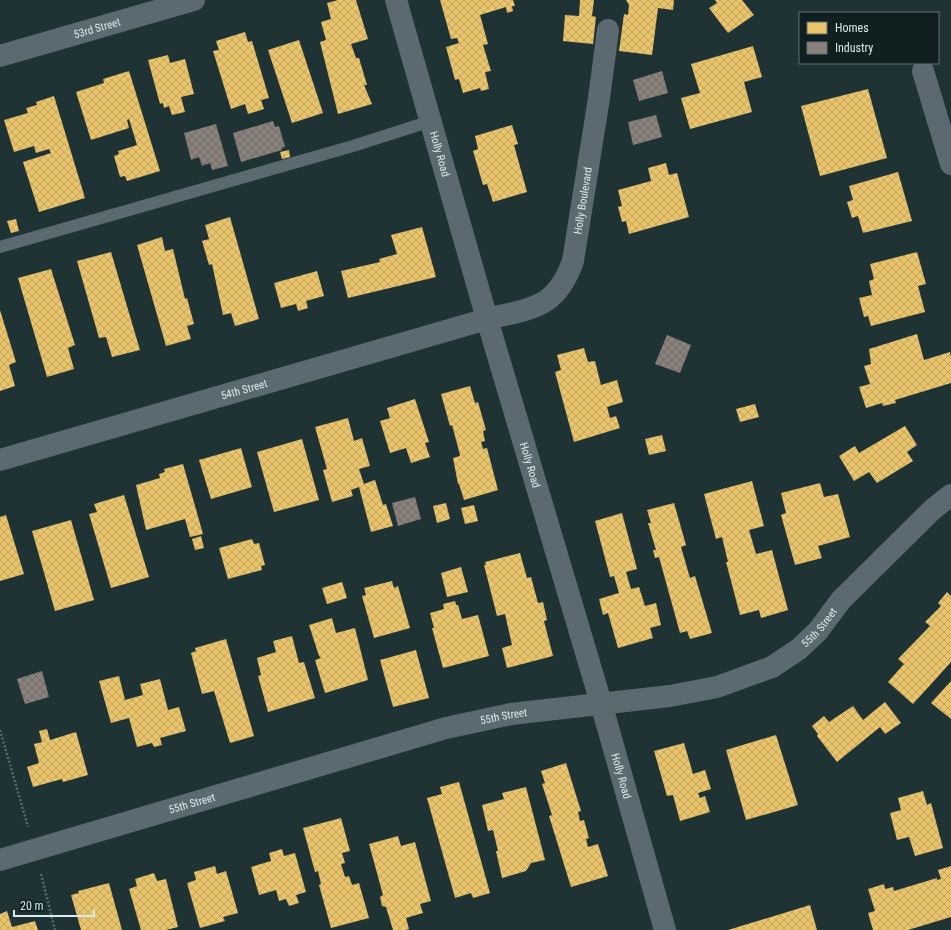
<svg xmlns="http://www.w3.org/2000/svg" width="951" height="930" font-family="'Roboto Condensed',sans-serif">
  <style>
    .homes { fill: url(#homes-cross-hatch) }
    .industry { fill: url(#industry-cross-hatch) }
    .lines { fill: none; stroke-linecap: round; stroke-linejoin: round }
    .path { stroke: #5a6a6e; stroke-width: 2.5; stroke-dasharray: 2 2; stroke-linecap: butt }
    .lane { stroke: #5a6a70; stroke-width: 12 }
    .street { stroke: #5a6a70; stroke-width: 22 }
    .labels { text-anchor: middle; stroke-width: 4; stroke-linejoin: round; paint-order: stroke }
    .street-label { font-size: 11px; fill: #d8ecec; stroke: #101f20 }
  </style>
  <defs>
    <pattern id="homes-cross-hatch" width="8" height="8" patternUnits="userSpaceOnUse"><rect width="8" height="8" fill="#e9c46a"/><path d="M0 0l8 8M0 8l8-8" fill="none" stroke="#bfa561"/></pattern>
    <pattern id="industry-cross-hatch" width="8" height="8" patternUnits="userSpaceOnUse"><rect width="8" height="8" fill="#8a817c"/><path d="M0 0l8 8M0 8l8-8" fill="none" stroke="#706d69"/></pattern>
  </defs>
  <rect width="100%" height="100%" fill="#1f3334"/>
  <path class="homes" d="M 338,0 L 356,0 L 368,39 L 351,44 L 356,58 L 359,58 L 367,85 L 364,85 L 372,104 L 338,114 L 320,42 L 326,40 L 321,22 L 331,19 L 327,3 Z
    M 440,0 L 513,0 L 515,6 L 512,6 L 513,11 L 507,13 L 506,7 L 480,15 L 488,44 L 483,45 L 491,71 L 485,72 L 489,89 L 481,91 L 480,88 L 463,93 L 459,79 L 455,80 L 446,47 L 459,43 L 457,38 L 451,39 Z
    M 580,0 L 594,0 L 592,16 L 596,17 L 593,44 L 563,41 L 565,15 L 579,16 Z
    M 626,0 L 674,0 L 673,10 L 658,8 L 652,55 L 619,51 L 624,14 L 628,15 L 629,5 Z
    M 715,0 L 742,0 L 754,15 L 728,33 L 709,8 L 717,3 Z
    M 245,32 L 248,42 L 252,41 L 269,98 L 261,100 L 264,109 L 248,114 L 245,104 L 231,109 L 213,51 L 219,50 L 216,41 Z
    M 299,40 L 323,113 L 292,123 L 268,50 Z
    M 753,46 L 762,77 L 744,82 L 752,112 L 690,129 L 681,98 L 700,93 L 691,64 Z
    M 168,55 L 170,63 L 185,59 L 194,94 L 181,97 L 185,112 L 172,115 L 169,106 L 164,108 L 163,103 L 160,104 L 148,60 Z
    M 129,71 L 160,171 L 127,181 L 125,176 L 120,177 L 114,156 L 119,154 L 118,151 L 137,145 L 129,119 L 127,120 L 129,128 L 91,140 L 76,92 L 104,83 L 103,79 Z
    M 868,89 L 887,158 L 820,176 L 801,106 Z
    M 54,96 L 85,198 L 39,212 L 23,162 L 51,153 L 49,149 L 36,153 L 34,146 L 14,152 L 4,120 L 28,113 L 26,108 L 37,105 L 36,102 Z
    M 512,125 L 518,144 L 514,145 L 527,192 L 493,202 L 487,184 L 483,185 L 473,151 L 478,149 L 475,136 Z
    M 289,150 L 290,157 L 282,159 L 280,152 Z
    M 666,163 L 669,175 L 677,173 L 689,217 L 629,234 L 626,221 L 622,222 L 618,207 L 622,206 L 618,190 L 651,181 L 648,168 Z
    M 898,172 L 912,221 L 863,233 L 858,216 L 852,218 L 847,202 L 853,200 L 849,186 Z
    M 230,217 L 259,319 L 235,326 L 231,313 L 223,315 L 212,264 L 209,265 L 202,241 L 209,239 L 205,225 Z
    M 16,219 L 19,231 L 11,233 L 7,221 Z
    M 422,227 L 436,277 L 348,298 L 341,271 L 380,262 L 379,259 L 397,254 L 391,235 Z
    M 162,237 L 165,251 L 173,249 L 185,299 L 187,298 L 194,324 L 187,326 L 191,339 L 166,346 L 137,245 Z
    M 111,252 L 140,350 L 112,357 L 106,337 L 99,338 L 77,261 Z
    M 917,252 L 926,284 L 918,286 L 925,312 L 871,326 L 868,316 L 864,317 L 859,298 L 872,295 L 869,281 L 874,279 L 870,264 Z
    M 51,269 L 75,345 L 68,348 L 74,369 L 47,377 L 18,278 Z
    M 317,271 L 324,296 L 306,301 L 308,308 L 298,311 L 296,304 L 281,308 L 274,283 Z
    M 0,310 L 16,362 L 9,365 L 15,386 L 0,391 Z
    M 917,334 L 924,360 L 950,352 L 951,357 L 951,383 L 895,400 L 896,403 L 883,406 L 882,403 L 866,408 L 859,387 L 870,384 L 864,366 L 871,364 L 869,349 Z
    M 584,348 L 588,362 L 595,361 L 601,385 L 617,380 L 623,402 L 607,407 L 610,418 L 616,416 L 620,428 L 574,442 L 555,372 L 561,370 L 557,355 Z
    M 470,386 L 475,403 L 478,402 L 486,430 L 483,431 L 485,441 L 481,442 L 483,449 L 487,448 L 498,490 L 464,500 L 459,484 L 458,484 L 453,458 L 460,456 L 459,451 L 452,425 L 450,426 L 441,394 Z
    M 415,399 L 429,442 L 425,443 L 430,457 L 411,463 L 406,448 L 390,453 L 380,421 L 390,418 L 387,408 Z
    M 755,404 L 759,417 L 740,422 L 736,409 Z
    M 348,418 L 354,441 L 362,438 L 370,466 L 359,469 L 364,484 L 375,480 L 383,505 L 386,504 L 393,526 L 371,532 L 359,487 L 351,490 L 353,496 L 332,502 L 323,470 L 327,469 L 315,427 Z
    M 905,426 L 917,445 L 907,452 L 913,461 L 877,483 L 869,472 L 854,481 L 839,456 L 855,446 L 859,453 Z
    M 662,435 L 666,451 L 649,455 L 645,439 Z
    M 302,439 L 319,500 L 274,512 L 257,452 Z
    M 241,448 L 252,487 L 211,499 L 199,460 Z
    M 183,464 L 203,534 L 190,537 L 185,519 L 146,530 L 136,485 L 160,478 L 159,474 L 165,472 L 164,469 Z
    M 752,481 L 764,526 L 749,530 L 756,554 L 772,550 L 788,610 L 761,618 L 759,610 L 740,615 L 726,562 L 728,562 L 722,537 L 716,539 L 704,494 Z
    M 820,483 L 824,497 L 838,494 L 850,537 L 818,546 L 822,558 L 795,565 L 781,515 L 786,513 L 781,493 Z
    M 124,495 L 149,577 L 111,588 L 89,514 L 97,512 L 94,504 Z
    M 446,503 L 450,519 L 437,523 L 433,506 Z
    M 674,503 L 686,545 L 681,547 L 690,578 L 695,576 L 712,633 L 690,639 L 687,631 L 680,633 L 659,557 L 655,558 L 653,550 L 656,550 L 648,523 L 651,523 L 647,510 Z
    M 474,505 L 478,521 L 465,524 L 461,508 Z
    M 622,513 L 637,569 L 626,572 L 631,589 L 639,587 L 645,606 L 656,603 L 661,625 L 650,628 L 653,638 L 618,648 L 608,613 L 603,615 L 599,599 L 619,593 L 614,576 L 610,577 L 595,521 Z
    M 6,515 L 24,574 L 0,581 L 0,517 Z
    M 71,520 L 94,600 L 55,611 L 32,531 Z
    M 201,536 L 204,548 L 195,550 L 192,539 Z
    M 252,539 L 254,544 L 259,543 L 265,565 L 261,566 L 262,570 L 228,579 L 219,548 Z
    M 520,553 L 527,578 L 531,577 L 538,603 L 543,602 L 547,620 L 544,621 L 553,656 L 507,668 L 502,648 L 512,645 L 505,614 L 497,616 L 484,565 L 486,565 L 485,562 Z
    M 461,567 L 468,592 L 447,597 L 441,573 Z
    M 392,581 L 394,588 L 398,586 L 410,628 L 374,638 L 362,596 L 366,595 L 364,588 Z
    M 342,582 L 347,598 L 327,604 L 322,588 Z
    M 947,592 L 951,596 L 951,662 L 913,704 L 888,682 L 904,664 L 898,659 L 930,626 L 925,622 L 941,606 L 938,603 Z
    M 455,601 L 456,605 L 458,605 L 462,619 L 478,615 L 489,656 L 443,668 L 432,628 L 434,628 L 430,613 L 444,609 L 443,604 Z
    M 332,618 L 336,633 L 355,628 L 368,680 L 325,693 L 315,660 L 321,658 L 319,656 L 309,625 Z
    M 292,636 L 299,663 L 304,662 L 315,698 L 268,712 L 258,676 L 261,675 L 257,658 L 276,652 L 273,641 Z
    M 226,639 L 254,736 L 230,743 L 214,691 L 202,694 L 191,653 L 196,651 L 195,648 Z
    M 416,650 L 429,698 L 393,707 L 380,660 Z
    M 119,676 L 125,700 L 143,695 L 140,684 L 160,679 L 168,710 L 179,707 L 186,731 L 160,738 L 162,745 L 154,747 L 152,743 L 137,747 L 129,718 L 111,723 L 99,681 Z
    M 951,681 L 951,719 L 931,703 Z
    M 885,702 L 901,723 L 885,734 L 880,727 L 837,762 L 817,736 L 818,734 L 812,726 L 824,716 L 829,722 L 853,706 L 863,720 Z
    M 47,729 L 50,740 L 76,732 L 88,775 L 63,782 L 62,779 L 33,787 L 27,767 L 39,763 L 34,744 L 42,742 L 39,731 Z
    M 776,735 L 798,805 L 746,820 L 726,750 Z
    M 684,743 L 693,774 L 705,770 L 711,789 L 698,793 L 700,798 L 705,796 L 710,812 L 680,821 L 673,795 L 667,796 L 654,751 Z
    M 566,763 L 581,811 L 578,812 L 580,821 L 584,820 L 589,838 L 586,839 L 588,847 L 598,844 L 608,876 L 571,887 L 549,816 L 552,815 L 542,784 L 545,783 L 541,771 Z
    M 459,782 L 490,893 L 473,898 L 471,893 L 455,898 L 427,798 L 442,794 L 440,787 Z
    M 526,787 L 545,860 L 531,863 L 526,871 L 502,878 L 496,851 L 498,851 L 493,830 L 488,831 L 482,805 L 504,799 L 502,793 Z
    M 923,791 L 927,805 L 931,803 L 943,848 L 915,856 L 909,837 L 897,840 L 890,813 L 901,810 L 898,798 Z
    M 341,818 L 350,851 L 342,853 L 345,863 L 341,864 L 345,877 L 349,876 L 352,885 L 359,883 L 369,918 L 331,928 L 319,885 L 321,884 L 318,871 L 315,872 L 303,828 Z
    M 398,836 L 401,846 L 415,842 L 431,901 L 420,904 L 423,913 L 406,918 L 409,929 L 406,930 L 393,930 L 386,907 L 382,906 L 380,897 L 383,895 L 369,844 Z
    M 282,849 L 284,856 L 295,853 L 306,892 L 296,895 L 299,903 L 289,906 L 286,899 L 279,901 L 276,890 L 259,895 L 251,867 L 271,861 L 269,853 Z
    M 215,866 L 217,874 L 226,871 L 238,913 L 223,917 L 225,921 L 200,928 L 187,883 L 196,880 L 194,872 Z
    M 951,866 L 951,917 L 908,930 L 873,930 L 868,913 L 875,911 L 868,889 L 884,884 L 885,889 L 893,887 L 894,891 L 937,878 L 937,880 L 941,879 L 938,870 Z
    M 154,873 L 157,881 L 166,879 L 178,927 L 166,930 L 141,930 L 129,889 L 137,886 L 135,879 Z
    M 109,883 L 122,930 L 81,930 L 71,895 L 79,893 L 78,891 Z
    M 810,905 L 817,930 L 728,930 Z
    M 7,911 L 12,927 L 35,921 L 38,930 L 0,930 L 0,914 Z"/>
  <path class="industry" d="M 662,71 L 668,93 L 639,101 L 633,80 Z
    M 656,115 L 662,137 L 633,145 L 628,122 Z
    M 273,121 L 275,127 L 279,126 L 285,147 L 281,148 L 282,150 L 241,162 L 233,133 Z
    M 216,124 L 228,166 L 212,170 L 210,163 L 202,166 L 199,157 L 191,160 L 184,133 Z
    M 667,335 L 691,345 L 680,373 L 655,364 Z
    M 415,497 L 421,519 L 398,526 L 392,503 Z
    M 42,671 L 49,697 L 25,704 L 17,679 Z"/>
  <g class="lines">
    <path class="path" d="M 0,730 L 28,827
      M 41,874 L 55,930"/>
    <path class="lane" d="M 0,247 L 353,146 L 431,121"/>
    <g class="street">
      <path id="s1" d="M 396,0 L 487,319 L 601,703 L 665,930"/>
      <path id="s2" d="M 0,56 L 194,0"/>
      <path d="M 923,71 L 951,164"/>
      <path id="s3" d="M 0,460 L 487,319 C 532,308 556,309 573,261 L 599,98 L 608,30"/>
      <path id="s4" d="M 0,860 L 446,728 L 511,714 L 670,696 L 717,687 L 772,667 L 799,649 L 818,631 L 841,600 L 932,510 L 951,495"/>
    </g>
  </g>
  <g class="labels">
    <g class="street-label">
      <text dy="4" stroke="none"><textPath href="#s2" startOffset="101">53rd Street</textPath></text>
      <text dy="4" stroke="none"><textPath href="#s1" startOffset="160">Holly Road</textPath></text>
      <text dy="4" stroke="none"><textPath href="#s3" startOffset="679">Holly Boulevard</textPath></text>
      <text dy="4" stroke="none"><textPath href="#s3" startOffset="254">54th Street</textPath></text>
      <text dy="4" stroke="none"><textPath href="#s1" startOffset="484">Holly Road</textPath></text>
      <text dy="4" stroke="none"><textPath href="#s4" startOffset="860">55th Street</textPath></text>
      <text dy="4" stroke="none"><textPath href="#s4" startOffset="524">55th Street</textPath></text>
      <text dy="4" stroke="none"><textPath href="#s1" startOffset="808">Holly Road</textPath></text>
      <text dy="4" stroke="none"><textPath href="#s4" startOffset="200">55th Street</textPath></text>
    </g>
  </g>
  <rect x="799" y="12" width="140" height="52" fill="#101f20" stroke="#607172"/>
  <rect x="807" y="22" width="20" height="12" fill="#e9c46a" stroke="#607172"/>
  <text x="835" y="32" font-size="12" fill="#d8ecec">Homes</text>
  <rect x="807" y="42" width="20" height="12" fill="#8a817c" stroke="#607172"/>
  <text x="835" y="52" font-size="12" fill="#d8ecec">Industry</text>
  <path d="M14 910v6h80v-6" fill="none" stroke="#d8ecec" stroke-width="2"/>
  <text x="20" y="910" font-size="12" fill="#d8ecec" stroke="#101f20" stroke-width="3" paint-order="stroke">20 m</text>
</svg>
